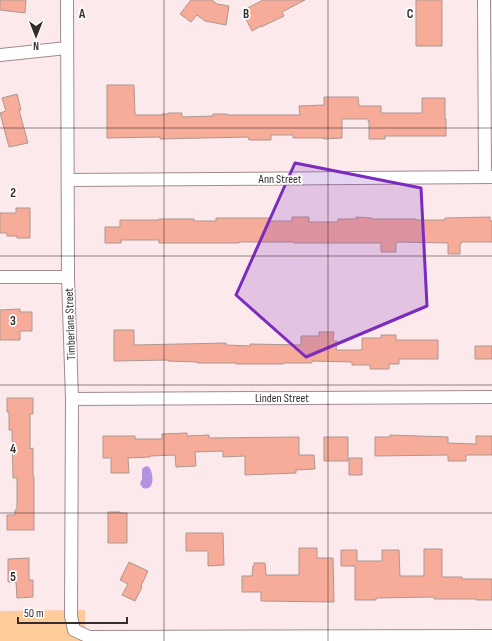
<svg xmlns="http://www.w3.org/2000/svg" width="492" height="641" font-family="'Sofia Sans Condensed',sans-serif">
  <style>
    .green { fill: #fecc9a }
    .water { fill: #b392e0 }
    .building { fill: #f6ac98; stroke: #ad9791 }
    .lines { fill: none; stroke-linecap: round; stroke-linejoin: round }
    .street-casing { stroke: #a18b8f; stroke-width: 14 }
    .street { stroke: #fff; stroke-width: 12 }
    .marked { fill: #7b2cbf; fill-opacity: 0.2; stroke: #7b2cbf; stroke-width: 3; stroke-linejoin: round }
    .grid { fill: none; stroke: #352c2d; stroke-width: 1; stroke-opacity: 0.55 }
    .labels { text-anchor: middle; stroke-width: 3.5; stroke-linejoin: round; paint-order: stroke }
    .street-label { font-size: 12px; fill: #352c2d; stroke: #fff }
    .grid-label { font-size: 13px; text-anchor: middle; font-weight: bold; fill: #352c2d; stroke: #fff; stroke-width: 3.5; stroke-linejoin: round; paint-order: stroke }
  </style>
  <rect width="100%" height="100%" fill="#fce9ec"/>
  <path class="green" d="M 85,610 L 85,641 L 0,641 L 0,611 Z"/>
  <path class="water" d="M 146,466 L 149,467 C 154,473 155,492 143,488 L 140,484 L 142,479 L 142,469 Z"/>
  <path class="building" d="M 0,0 L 26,0 L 25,13 L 0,10 Z
    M 191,0 L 212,0 L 217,4 L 229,6 L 226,25 L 205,21 L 197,15 L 191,22 L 180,14 Z
    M 263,0 L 305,0 L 282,12 L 284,16 L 261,27 L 261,26 L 252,31 L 242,11 Z
    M 416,0 L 442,0 L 442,46 L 416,46 Z
    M 107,85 L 134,85 L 135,115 L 162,115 L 162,114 L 168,114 L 168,113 L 182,113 L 182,117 L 213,116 L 213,114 L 227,114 L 227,115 L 300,115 L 299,106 L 324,105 L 324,97 L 358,97 L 359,106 L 381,106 L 381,113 L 422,113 L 422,98 L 445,98 L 445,119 L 446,119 L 446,136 L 385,136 L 385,139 L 369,139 L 369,121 L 368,121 L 368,119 L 342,119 L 342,138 L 324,139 L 324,138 L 293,138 L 293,135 L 271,135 L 271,140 L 249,140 L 248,137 L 160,139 L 160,137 L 107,138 Z
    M 17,94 L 21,110 L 19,110 L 28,143 L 9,147 L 0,113 L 6,111 L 2,98 Z
    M 16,208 L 30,208 L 30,238 L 17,238 L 17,236 L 7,236 L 7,233 L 0,233 L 0,213 L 16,213 Z
    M 292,217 L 309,217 L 309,222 L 338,222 L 338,219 L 356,219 L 356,217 L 372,218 L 372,219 L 416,219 L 416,220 L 445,220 L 445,218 L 490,217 L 490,221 L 492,221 L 492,242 L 461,242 L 461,244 L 460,244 L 460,254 L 448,254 L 448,243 L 396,242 L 396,252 L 381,252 L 381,243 L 294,243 L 294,242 L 239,242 L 239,243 L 159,243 L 159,240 L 121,240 L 121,243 L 105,243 L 105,227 L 120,227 L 120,220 L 159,220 L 159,219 L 194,219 L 194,221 L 216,221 L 216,218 L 270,218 L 270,221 L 292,221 Z
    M 20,309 L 20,312 L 32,312 L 32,331 L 20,331 L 20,340 L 0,340 L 0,310 Z
    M 114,330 L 134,330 L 134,345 L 226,343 L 226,345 L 250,346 L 250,344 L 301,345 L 301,336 L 319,336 L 319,332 L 334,332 L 333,341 L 337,341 L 336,350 L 362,350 L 362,338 L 381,338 L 381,335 L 396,335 L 396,340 L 438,340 L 438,359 L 399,359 L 399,364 L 389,364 L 389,369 L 370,369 L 370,365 L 352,365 L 352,362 L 312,361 L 312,363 L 283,363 L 283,364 L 236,364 L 236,363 L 197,363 L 197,362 L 168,361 L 168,360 L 114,361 Z
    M 475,346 L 492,346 L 492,359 L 475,359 Z
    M 7,398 L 33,398 L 33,414 L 30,414 L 30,449 L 33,448 L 33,477 L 34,477 L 34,530 L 7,530 L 7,515 L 15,515 L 15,510 L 17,510 L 17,478 L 13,478 L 12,430 L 9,430 L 9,412 L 7,412 Z
    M 187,433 L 187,436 L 209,435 L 209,438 L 299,437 L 299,455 L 314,455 L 315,469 L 296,470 L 296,473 L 245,475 L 245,456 L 223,457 L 223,451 L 195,452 L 196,466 L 176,467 L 175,455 L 150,456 L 150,457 L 128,458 L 129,473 L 111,473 L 111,458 L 103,458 L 103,436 L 135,436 L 135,439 L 162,439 L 162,434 Z
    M 390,435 L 448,437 L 448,443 L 476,444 L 476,436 L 492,436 L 492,455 L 466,455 L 466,461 L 448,461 L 448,455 L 375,456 L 375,437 L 390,437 Z
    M 324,437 L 348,437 L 348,461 L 324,461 Z
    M 349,458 L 362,458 L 362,475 L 349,475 Z
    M 108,512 L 120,512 L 120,513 L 127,513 L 127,543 L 108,543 Z
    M 186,533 L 223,533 L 224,565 L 208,566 L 208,551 L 186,551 Z
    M 299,548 L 317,548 L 317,558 L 333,558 L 334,602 L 261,601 L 261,592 L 242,592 L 242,576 L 252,576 L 253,566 L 254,566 L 254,563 L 265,563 L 266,575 L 299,575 Z
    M 424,549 L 442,549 L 442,577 L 462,577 L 462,579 L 492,579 L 492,600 L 476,600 L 476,599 L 434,599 L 434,597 L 376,598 L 376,600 L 355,600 L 355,566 L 341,566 L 341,550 L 357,550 L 357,561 L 382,561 L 382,550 L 399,550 L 400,576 L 424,576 Z
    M 29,558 L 29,580 L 33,580 L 33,597 L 17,598 L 16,582 L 8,582 L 8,559 Z
    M 129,562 L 148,571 L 141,586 L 142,587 L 135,601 L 122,595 L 128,584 L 120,580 Z"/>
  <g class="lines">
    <g class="street-casing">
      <path id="street" d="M 67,0 L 68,277 L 72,399 L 71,616 L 74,630 L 89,637 L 492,636
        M 484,0 L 485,177
        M 0,55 L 67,48
        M 68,180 L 492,177
        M 0,277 L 68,277
        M 72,399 L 492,397"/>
    </g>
    <use href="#street" class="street"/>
  </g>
  <path class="marked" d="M 295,163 L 421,188 L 427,306 L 306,357 L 236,295 Z"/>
  <path class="grid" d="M 164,0 L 164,641M 328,0 L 328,641M 0,128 L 492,128M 0,256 L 492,256M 0,385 L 492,385M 0,513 L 492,513"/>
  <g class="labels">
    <g class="street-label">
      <text x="280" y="183">Ann Street</text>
      <text transform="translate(70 324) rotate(-92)" y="4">Timberlane Street</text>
      <text x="282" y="402">Linden Street</text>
    </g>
  </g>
  <g class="grid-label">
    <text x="82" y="18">A</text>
    <text x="246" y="18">B</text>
    <text x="410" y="18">C</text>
    <text x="13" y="197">2</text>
    <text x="13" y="325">3</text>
    <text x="13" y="453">4</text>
    <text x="13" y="581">5</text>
  </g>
  <g transform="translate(36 36) rotate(180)" stroke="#ffffff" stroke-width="3" paint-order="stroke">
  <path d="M0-3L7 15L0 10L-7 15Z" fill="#352c2d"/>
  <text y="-6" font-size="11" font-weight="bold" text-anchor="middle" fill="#352c2d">N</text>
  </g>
  <path d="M18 617v6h109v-6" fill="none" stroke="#352c2d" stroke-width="2"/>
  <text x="24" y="617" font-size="12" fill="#352c2d" stroke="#ffffff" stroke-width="3" paint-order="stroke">50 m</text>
</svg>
